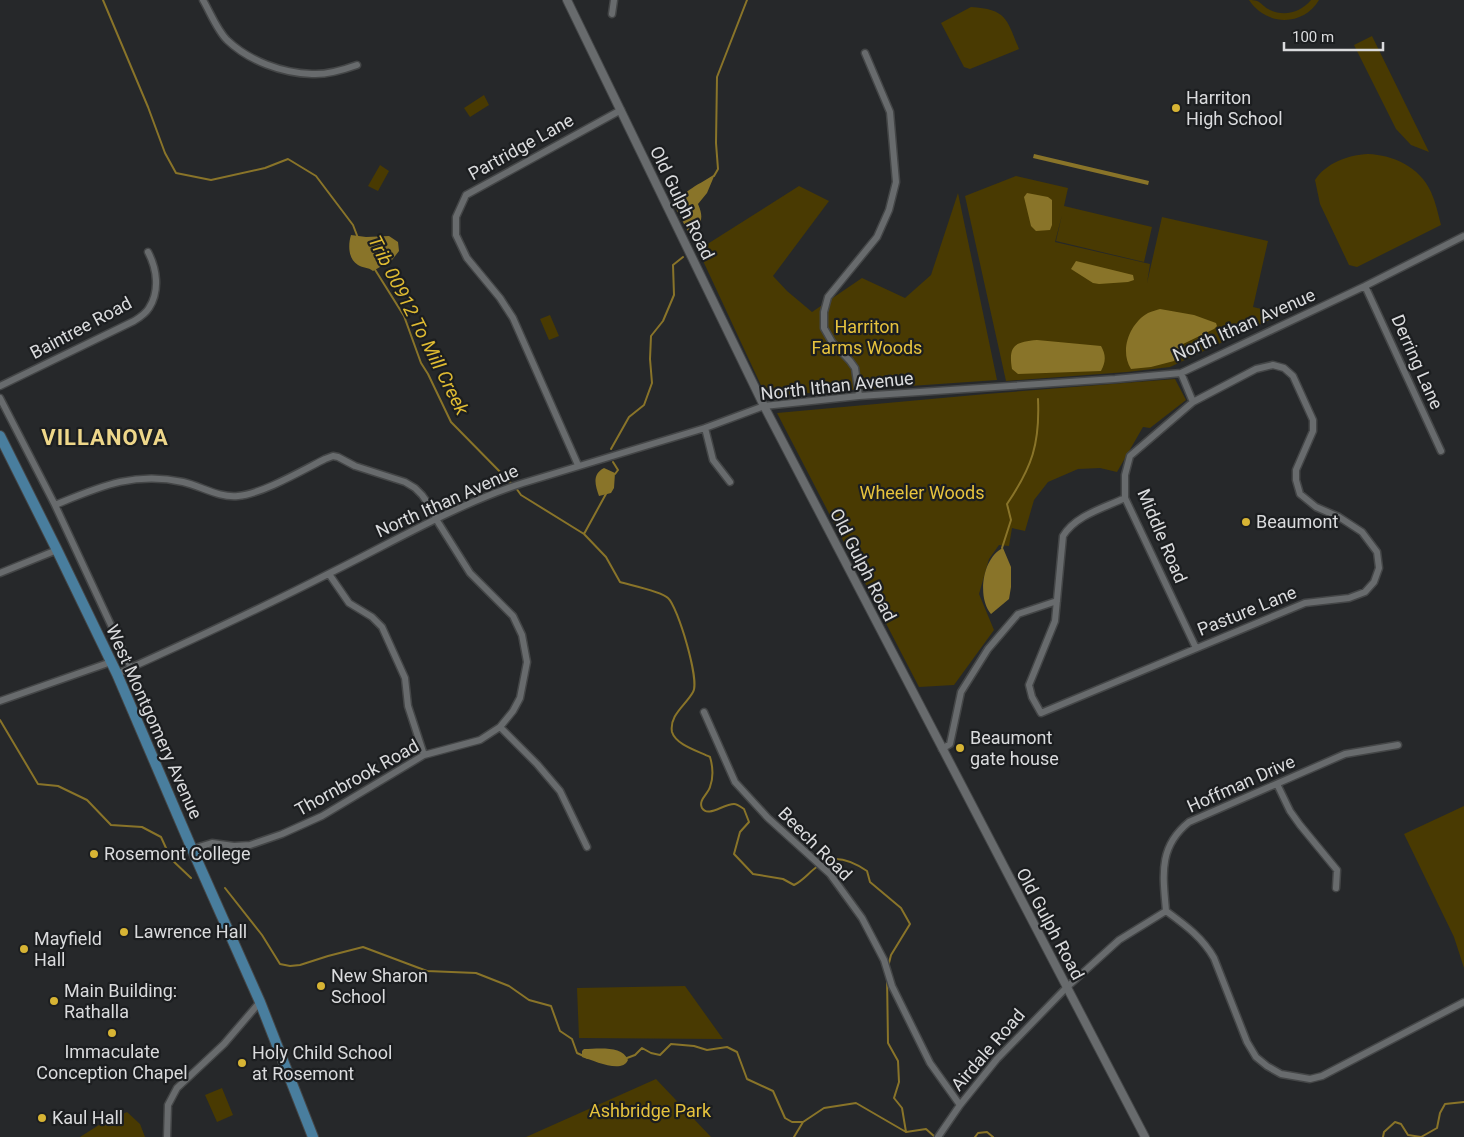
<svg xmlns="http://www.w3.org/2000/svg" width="1464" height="1137" font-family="Roboto,sans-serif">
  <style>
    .green { fill: #493a02 }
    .water { fill: #897429 }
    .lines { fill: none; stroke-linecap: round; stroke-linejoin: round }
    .stream { stroke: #897429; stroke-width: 2 }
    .minor-casing { stroke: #444647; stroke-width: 9 }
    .tertiary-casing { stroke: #444647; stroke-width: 10 }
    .primary-casing { stroke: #444647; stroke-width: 12 }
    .minor { stroke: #686b6d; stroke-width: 6 }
    .tertiary { stroke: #686b6d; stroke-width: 8 }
    .primary { stroke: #497e9e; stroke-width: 10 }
    .poi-dot { fill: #d7b434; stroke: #1c1e20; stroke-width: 2 }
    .labels { text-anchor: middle; stroke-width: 4.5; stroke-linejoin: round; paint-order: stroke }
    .poi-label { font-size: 18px; fill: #dadbdd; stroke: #1c1e20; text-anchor: start }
    .street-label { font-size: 18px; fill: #dadbdd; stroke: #1c1e20 }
    .park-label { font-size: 18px; fill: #e7c33d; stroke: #1c1e20 }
    .water-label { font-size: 19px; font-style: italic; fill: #dfbb32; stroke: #1c1e20 }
    .district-label { font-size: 22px; font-weight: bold; letter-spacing: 1px; fill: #eed78a; stroke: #1c1e20 }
  </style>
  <rect width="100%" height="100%" fill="#26282a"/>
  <path class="green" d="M 1249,0 C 1262,0 1260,5 1270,10 C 1285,17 1301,12 1311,0 L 1319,0 C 1303,27 1266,26 1249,0 Z
    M 971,7 C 1007,9 1007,20 1019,49 L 970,69 L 964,67 L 941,23 Z
    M 1372,36 L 1429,152 L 1411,145 L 1396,129 L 1354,45 Z
    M 484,95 L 489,105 L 470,117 L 464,108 Z
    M 1368,154 C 1393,155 1420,167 1431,192 C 1436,203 1438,214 1441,225 L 1357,267 L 1349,265 L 1320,204 L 1315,180 C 1326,163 1348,155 1368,154 Z
    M 380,165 L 389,171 L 378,191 L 368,186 Z
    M 1016,176 L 1068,188 L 1064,206 L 1152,227 L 1144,262 L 1056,241 L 1062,215 L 1055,242 L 1150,264 L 1147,283 L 1162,217 L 1268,241 L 1253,307 L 1282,314 L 1170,367 L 1127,372 L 1006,381 L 965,196 Z
    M 799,186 L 829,201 L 773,276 L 787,291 L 812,312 L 862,278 L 905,298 L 931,275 L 958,193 L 997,380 L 766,396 L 698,250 Z
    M 550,315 L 559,336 L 549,340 L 540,319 Z
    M 1175,379 L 1186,400 L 1150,428 L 1143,427 L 1117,472 L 1100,468 L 1078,469 L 1048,482 L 1034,500 L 1025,531 L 1012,528 L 1009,546 L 999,545 L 989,559 L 979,594 L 994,630 L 954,685 L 919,687 L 777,413 L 986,394 Z
    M 1464,806 L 1464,968 L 1454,937 L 1404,834 Z
    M 685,986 L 723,1039 L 579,1038 L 577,988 Z
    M 656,1079 L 711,1137 L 526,1137 Z
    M 222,1088 L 233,1115 L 217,1122 L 205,1095 Z
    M 127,1112 L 140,1124 L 145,1137 L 80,1137 L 99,1125 Z"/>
  <path class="water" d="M 1034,154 L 1149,181 L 1148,185 L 1033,158 Z
    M 715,174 L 707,193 L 698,204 C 705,220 700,223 691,237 L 675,207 C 682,190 701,184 715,174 Z
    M 1027,193 L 1048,197 L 1052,200 L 1052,225 L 1050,230 L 1036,231 L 1031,226 L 1024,197 Z
    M 351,235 L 366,237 L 389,236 L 398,242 L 399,251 L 392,260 L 373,271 C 368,267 363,268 358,265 C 348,259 348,245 351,235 Z
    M 1076,261 L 1133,275 L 1134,280 L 1128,282 L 1099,284 L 1093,283 L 1071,269 Z
    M 1160,309 L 1194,315 L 1216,323 L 1217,326 L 1214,329 L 1181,345 L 1174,361 L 1151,367 L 1131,369 C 1119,350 1130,323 1148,313 C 1152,311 1157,310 1160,309 Z
    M 1037,340 L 1101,346 C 1106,355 1106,361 1101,371 L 1018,374 L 1012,369 C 1008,345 1015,342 1037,340 Z
    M 604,468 L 615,473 L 614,488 L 611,493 L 599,496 C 595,485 592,474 604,468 Z
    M 1003,548 L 1011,567 L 1011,587 L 1009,599 L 991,614 C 977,598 982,558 1003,548 Z
    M 584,1049 C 598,1049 622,1045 628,1060 C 622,1074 595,1061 582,1057 L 582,1051 Z"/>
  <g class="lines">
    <path class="stream" d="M 103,0 L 148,107 L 165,153 L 176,173 L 211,180 L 265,168 L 288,159 L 316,176 L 353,225 L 358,238
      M 714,176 L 718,169 L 716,143 L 717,77 L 747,0
      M 374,268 L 404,316 L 421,363 L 428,374 L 451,422 L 513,485
      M 611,449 L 629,417 L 644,405 L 652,383 L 650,359 L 651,336 L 663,321 L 674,295 L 673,265 L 683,257
      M 613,462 L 618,470 L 615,474
      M 516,488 L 521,495 L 584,534 L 606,557 L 620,582 C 630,585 661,591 668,598 C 678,607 700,681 693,692 C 686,705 669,715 672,732 C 676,745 698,751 710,757 C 713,767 714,776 710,787 C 708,794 698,800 702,808 C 708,818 723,804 734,804 C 737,804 741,807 744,809 L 749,822 L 740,832 L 734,854 L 753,874 L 783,879 L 794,885 C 804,880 809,872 818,866
      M 584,534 L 607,492
      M 1002,548 L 1011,520 L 1007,504 C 1032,467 1040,444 1038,399
      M 0,720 L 38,784 L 58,786 L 87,800 L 111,825 L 142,827 L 161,837 L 171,859 L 191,878
      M 822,863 C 836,854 855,863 867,871 L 870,882 L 901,908 L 910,924 L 891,955 L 888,967
      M 225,888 L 262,935 L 280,964 L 290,966 L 300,965 L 328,956 L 363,947 L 427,971 L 476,973 L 509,986 L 529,1000 L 551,1006 L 560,1031 L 572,1039 L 577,1053 L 588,1058
      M 887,976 L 888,1043 L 898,1061 L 899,1082 L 894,1098 L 902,1108 L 906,1132
      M 627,1058 L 635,1055 L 642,1048 L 651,1053 L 660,1055 L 671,1044 L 694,1046 L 707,1050 L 727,1047 L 737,1052 L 747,1079 L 773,1091 L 785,1118 L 792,1122 L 803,1122 L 824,1108 L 856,1103 L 906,1132 L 926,1129 L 935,1137
      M 794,1137 L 803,1122
      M 975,1137 L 978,1133 L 987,1132 L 993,1137
      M 1383,1137 L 1384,1132 L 1395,1122 L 1401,1124 L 1408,1135 L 1421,1137 L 1437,1128 L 1440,1113 L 1445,1104 L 1464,1102"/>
    <g class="minor-casing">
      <path id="minor" d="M 203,0 C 210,12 217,30 227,40 C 249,61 282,73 312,74 C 327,75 343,70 357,65
        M 612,14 L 614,0
        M 1365,286 L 1441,451
        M 1181,373 L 1193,402
        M 0,386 L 134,321 C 139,318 146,313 149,308 C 160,291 157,269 148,252
        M 859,396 L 855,368 L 850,361 L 832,342 L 824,328 L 824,312 L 828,297 L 877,237 L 889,210 L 896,182 L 890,112 L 865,53
        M 0,398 L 55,505 L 131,668
        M 705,428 L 713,460 L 730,482
        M 578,465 L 513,318 L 500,298 L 467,258 L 456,235 L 456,217 L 466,195 L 621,110
        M 1125,498 C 1104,508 1076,515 1063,536 L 1055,621 L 1029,685 L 1032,697 L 1041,713 L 1305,603 L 1349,598 L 1365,592 L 1374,582 L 1379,568 L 1377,552 L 1362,532 L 1339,517 L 1316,507 L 1300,494 L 1296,480 L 1296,470 L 1313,431 L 1313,420 L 1293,376 L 1284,368 L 1273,365 L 1256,369 L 1193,402 L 1130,456 L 1125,475 L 1125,498 L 1196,648
        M 55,505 C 99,487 134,471 183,482 C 201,486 219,498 238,496 C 262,494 303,470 325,459 L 333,456 L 338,457 L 355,466 L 405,482 L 415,488 L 422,495 L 434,512 L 436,519 L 470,573 L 513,616 L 522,635 L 527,662 L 520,698 L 513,711 L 500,727 L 480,740 L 424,755 L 322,816 L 282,834 L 250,845 L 234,846 L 212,843 L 192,849
        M 0,573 L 57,550
        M 329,574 L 349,603 L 372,617 L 382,627 L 405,678 L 408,706 L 424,755
        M 117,674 C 188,642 260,609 330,573 C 393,542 455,505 523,483 L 705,428 L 764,406 L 859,396 L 1115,379 L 1181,373 L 1365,286 L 1464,236
        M 0,701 L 111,662
        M 704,712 L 735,782 L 768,818 L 830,874 L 862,918 L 884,960 L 892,986 L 930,1063 L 960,1105
        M 500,727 L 537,764 L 560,791 L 587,847
        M 942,749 L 950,744 L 961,692 L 988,649 L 1018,614 L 1057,601
        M 1277,784 L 1290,811 L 1300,825 L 1337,870 L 1336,888
        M 1166,911 C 1185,925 1202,937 1214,958 L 1247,1042 L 1256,1057 L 1267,1066 L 1281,1074 L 1310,1079 L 1322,1076 L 1464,1002
        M 1166,911 C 1163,875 1158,847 1189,822 L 1345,754 L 1398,745
        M 167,1137 L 168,1105 L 177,1088 L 224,1044 L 260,1002
        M 938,1137 L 960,1105 L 997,1059 L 1066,988 L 1119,940 L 1166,911"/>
    </g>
    <g class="tertiary-casing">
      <path id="tertiary" d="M 567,0 L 764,406 L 1145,1137"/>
    </g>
    <g class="primary-casing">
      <path id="primary" d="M 0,436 L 57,550 L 117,674 L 192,849 L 260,1002 L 313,1137"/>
    </g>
    <use href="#minor" class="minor"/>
    <use href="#tertiary" class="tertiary"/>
    <use href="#primary" class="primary"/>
  </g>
  <g class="poi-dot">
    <circle cx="1176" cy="108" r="5"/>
    <circle cx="1246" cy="522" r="5"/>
    <circle cx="960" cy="748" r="5"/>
    <circle cx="94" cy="854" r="5"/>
    <circle cx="124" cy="932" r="5"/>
    <circle cx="24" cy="949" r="5"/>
    <circle cx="321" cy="986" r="5"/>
    <circle cx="54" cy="1001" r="5"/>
    <circle cx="112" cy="1033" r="5"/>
    <circle cx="242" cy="1063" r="5"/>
    <circle cx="42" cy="1118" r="5"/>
  </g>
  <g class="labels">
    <g class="poi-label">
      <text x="1186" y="104">Harriton<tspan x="1186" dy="21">High School</tspan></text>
      <text x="1256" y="528">Beaumont</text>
      <text x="970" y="744">Beaumont<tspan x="970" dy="21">gate house</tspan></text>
      <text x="104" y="860">Rosemont College</text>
      <text x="134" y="938">Lawrence Hall</text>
      <text x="34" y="945">Mayfield<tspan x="34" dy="21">Hall</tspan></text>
      <text x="331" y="982">New Sharon<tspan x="331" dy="21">School</tspan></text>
      <text x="64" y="997">Main Building:<tspan x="64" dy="21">Rathalla</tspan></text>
      <text x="112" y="1058" text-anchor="middle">Immaculate<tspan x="112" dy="21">Conception Chapel</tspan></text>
      <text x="252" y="1059">Holy Child School<tspan x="252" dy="21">at Rosemont</tspan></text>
      <text x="52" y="1124">Kaul Hall</text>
    </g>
    <g class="street-label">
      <text transform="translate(521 147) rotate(-29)" y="6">Partridge Lane</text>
      <text transform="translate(682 203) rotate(64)" y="6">Old Gulph Road</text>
      <text transform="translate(1244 325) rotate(-24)" y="6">North Ithan Avenue</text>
      <text transform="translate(81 328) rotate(-28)" y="6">Baintree Road</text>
      <text transform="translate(1417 362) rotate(66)" y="6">Derring Lane</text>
      <text transform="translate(837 386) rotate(-6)" y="6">North Ithan Avenue</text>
      <text transform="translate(447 501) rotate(-24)" y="6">North Ithan Avenue</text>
      <text transform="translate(1162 536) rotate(67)" y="6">Middle Road</text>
      <text transform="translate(863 565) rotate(63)" y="6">Old Gulph Road</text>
      <text transform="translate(1247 611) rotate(-22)" y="6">Pasture Lane</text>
      <text transform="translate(154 722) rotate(66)" y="6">West Montgomery Avenue</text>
      <text transform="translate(357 778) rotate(-29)" y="6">Thornbrook Road</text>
      <text transform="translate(1241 784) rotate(-24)" y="6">Hoffman Drive</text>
      <text transform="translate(815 844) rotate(45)" y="6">Beech Road</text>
      <text transform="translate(1050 924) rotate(62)" y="6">Old Gulph Road</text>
      <text transform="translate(988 1050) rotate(-49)" y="6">Airdale Road</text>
    </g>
    <g class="park-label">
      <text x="867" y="333">Harriton<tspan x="867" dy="21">Farms Woods</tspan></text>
      <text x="922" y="499">Wheeler Woods</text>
      <text x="650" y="1117">Ashbridge Park</text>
    </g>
    <g class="water-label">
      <text transform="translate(419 325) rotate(63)" y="7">Trib 00912 To Mill Creek</text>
    </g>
    <g class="district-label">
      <text x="105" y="445">VILLANOVA</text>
    </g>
  </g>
  <path d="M1284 42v8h99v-8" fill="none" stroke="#dadbdd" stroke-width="2.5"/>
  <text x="1292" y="42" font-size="15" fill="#dadbdd" stroke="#1c1e20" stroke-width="4" paint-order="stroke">100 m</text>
</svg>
